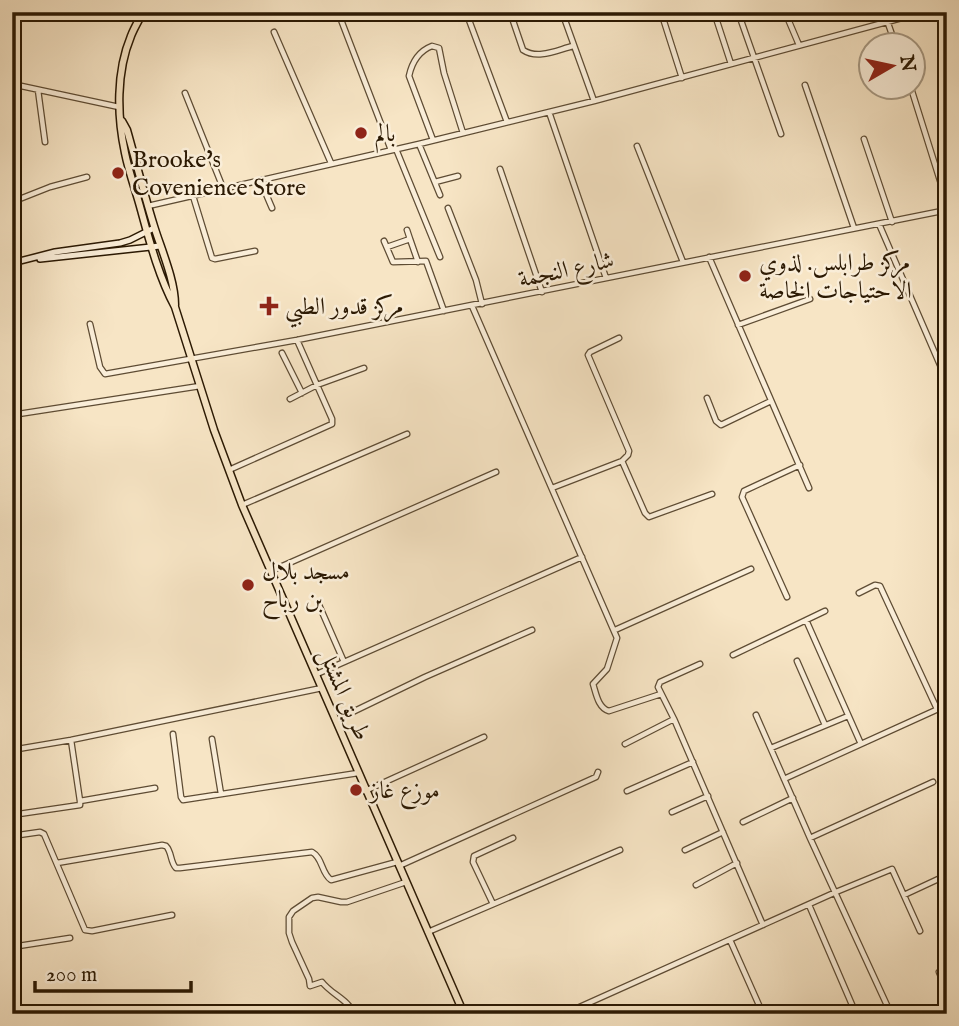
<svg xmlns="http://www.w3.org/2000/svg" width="959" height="1026" font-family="'IM FELL English',Amiri,serif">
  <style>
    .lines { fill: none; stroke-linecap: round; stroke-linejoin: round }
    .minor-casing { stroke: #5e4c34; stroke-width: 7 }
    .secondary-casing { stroke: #2b1903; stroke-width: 8 }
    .primary-casing { stroke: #2b1903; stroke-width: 9 }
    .minor { stroke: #faeed9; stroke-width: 4.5 }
    .secondary { stroke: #faeed9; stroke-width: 5 }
    .primary { stroke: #f7e5c5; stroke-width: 6 }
    .poi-dot { fill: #8f2418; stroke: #faeed9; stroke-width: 2.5 }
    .labels { text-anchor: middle; stroke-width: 5; stroke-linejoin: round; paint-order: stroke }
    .poi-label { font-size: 24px; fill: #2b1903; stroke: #faeed9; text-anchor: start }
    .street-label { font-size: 24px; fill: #2b1903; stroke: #faeed9 }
  </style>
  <rect width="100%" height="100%" fill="#f7e5c5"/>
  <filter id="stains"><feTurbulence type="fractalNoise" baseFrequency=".00286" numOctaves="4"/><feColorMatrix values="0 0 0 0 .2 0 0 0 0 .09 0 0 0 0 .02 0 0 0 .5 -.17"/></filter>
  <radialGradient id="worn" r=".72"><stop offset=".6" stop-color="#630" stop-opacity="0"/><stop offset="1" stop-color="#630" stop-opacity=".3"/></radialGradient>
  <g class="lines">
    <g class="minor-casing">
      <path id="minor" d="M 338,12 L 391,150
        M 466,12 L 507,122
        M 510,12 L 523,50 C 538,60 557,50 573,46
        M 562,12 L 594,101
        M 661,12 L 682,78
        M 714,12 L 731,64
        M 738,12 L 781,134
        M 785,12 L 799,45
        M 884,12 L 896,46
        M 395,16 L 408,12
        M 274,32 L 331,163
        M 12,84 L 119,107
        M 805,85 L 854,228
        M 911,88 L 947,203
        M 38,90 L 45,142
        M 185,93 L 223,188
        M 549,112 L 606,278
        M 864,139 L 892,222
        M 433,140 L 409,76 C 412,62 419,51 432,46 L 439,48 L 444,73 L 463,133
        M 419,144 L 440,195
        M 637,146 L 683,262
        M 396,149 L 440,257
        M 500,169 L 542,292
        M 260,180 L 272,208
        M 435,182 L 458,176
        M 193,196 L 212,258 L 215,259 L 255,251
        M 12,202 L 50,187 L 87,177
        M 148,206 L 419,144 L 594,101 L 924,12
        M 448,208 L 476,280 L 482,304
        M 879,224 L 947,381
        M 410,239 L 418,262
        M 384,241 L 393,262 L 426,261 L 444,311
        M 387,247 L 410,239 L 407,230
        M 709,257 L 809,488
        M 472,306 L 617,638 L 607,669 L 593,684 C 596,693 598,708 609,711 L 661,694
        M 90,324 L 100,367 L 105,374 L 297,340 L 947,210
        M 738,325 L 810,299
        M 282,353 L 302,393
        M 707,398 L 716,421 L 721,425 L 771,401
        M 290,399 L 317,385 L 364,368
        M 12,415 L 200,386
        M 622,461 L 645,513 L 649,517 L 712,494
        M 229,470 L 332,424 L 332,419 L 297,340
        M 552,488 L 622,461 L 628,455 L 629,451 L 588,355 L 590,352 L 619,338
        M 242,505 L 407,434
        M 271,571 L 496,472
        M 859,593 L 875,585 L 880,586 L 937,709
        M 787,597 L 742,497 L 744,491 L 800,465
        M 319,605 L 344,662
        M 806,620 L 861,744
        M 615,630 L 751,569
        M 733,655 L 825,611
        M 797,661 L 825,725
        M 700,664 L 660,682 L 658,687 L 674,719 L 763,925
        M 317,674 L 582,557
        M 756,715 L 810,838 L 891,1014
        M 336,720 L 425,677 L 532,630
        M 173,734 L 181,797 L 183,800 L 358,773
        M 212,739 L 221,794
        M 71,740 L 80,801
        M 625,744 L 674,719
        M 771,748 L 848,716
        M 12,750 L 71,740 L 322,688
        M 784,779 L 947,705
        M 365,791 L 484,737
        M 627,791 L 693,762
        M 672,812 L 708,796
        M 12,815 L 80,805 L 80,801 L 155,788
        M 743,822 L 793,798
        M 12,836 L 40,832 L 44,834 L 85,930 L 92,931 L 172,915
        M 810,838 L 933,782
        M 685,850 L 723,832
        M 57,863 L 162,845 L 166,846 C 172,852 170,862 176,868 L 180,868 L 312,852 C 323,858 321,873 331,880 L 397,862
        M 399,866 L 596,777 L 598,772
        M 696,885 L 737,863
        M 904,895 L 947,875
        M 493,904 L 473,862 L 474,856 L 513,838
        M 809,905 L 856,1014
        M 428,932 L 620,850
        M 730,940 L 763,1014
        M 12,947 L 70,938
        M 939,972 L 947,990
        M 12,1013 L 46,1008 L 49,1009 L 52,1014
        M 354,1014 C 349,1000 331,994 322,982 L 310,986 L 309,979 L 292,942 L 289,933 L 289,917 L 293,911 L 312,898 L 318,897 L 341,902 L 347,902 L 406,882
        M 564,1014 L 836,892 L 892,869 L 920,931"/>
    </g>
    <g class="secondary-casing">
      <path id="secondary" d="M 40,259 L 160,246
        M 12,263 L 55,252 L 120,243 L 130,240 L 154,228"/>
    </g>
    <g class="primary-casing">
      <path id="primary" d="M 143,12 C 139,20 134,28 131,36 C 116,72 117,116 125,153 C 129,173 136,191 141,210 C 150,243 159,277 175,307 L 214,430 L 242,505 L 464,1014
        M 122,121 L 127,130 C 136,162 144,194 154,226 C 161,249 175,280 175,305"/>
    </g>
    <use href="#minor" class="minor"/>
    <use href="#secondary" class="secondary"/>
    <use href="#primary" class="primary"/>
  </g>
  <g class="poi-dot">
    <circle cx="361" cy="133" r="7"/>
    <circle cx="118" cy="173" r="7"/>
    <circle cx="745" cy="276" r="7"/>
    <path d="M265.5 295.5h7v7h7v7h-7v7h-7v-7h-7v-7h7z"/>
    <circle cx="248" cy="585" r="7"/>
    <circle cx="356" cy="790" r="7"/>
  </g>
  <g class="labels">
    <g class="poi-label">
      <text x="375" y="141">بالم</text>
      <text x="132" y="167">Brooke's<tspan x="132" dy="28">Covenience Store</tspan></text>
      <text x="759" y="270">مركز طرابلس. لذوي<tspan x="759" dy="28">الاحتياجات الخاصة</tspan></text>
      <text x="285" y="314">مركز قدور الطبي</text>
      <text x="262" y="579">مسجد بلال<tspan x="262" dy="28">بن رباح</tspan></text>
      <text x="370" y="798">موزع غاز</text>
    </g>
    <g class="street-label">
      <text transform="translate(566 269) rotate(-12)" y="8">شارع النجمة</text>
      <text transform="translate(345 694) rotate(67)" y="8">طريق المشتل</text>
    </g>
  </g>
  <rect width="959" height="1026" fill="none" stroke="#f7e5c5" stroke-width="42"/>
  <rect x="14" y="14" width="931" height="998" fill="none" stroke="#2b1903" stroke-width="3.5"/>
  <rect x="21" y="21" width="917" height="984" fill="none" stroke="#2b1903" stroke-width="2"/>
  <g transform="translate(892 66) rotate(81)"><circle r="33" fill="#faeed9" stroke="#a79983" stroke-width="2"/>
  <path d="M0-5L12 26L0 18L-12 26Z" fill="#8f2418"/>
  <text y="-10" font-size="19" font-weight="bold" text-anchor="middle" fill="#2b1903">N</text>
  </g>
  <path d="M35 981v10h156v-10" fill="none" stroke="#2b1903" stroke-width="3.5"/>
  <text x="46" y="981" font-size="21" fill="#2b1903" stroke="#faeed9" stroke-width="5" paint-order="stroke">200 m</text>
  <rect width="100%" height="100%" filter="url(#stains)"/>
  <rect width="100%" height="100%" fill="url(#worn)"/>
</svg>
